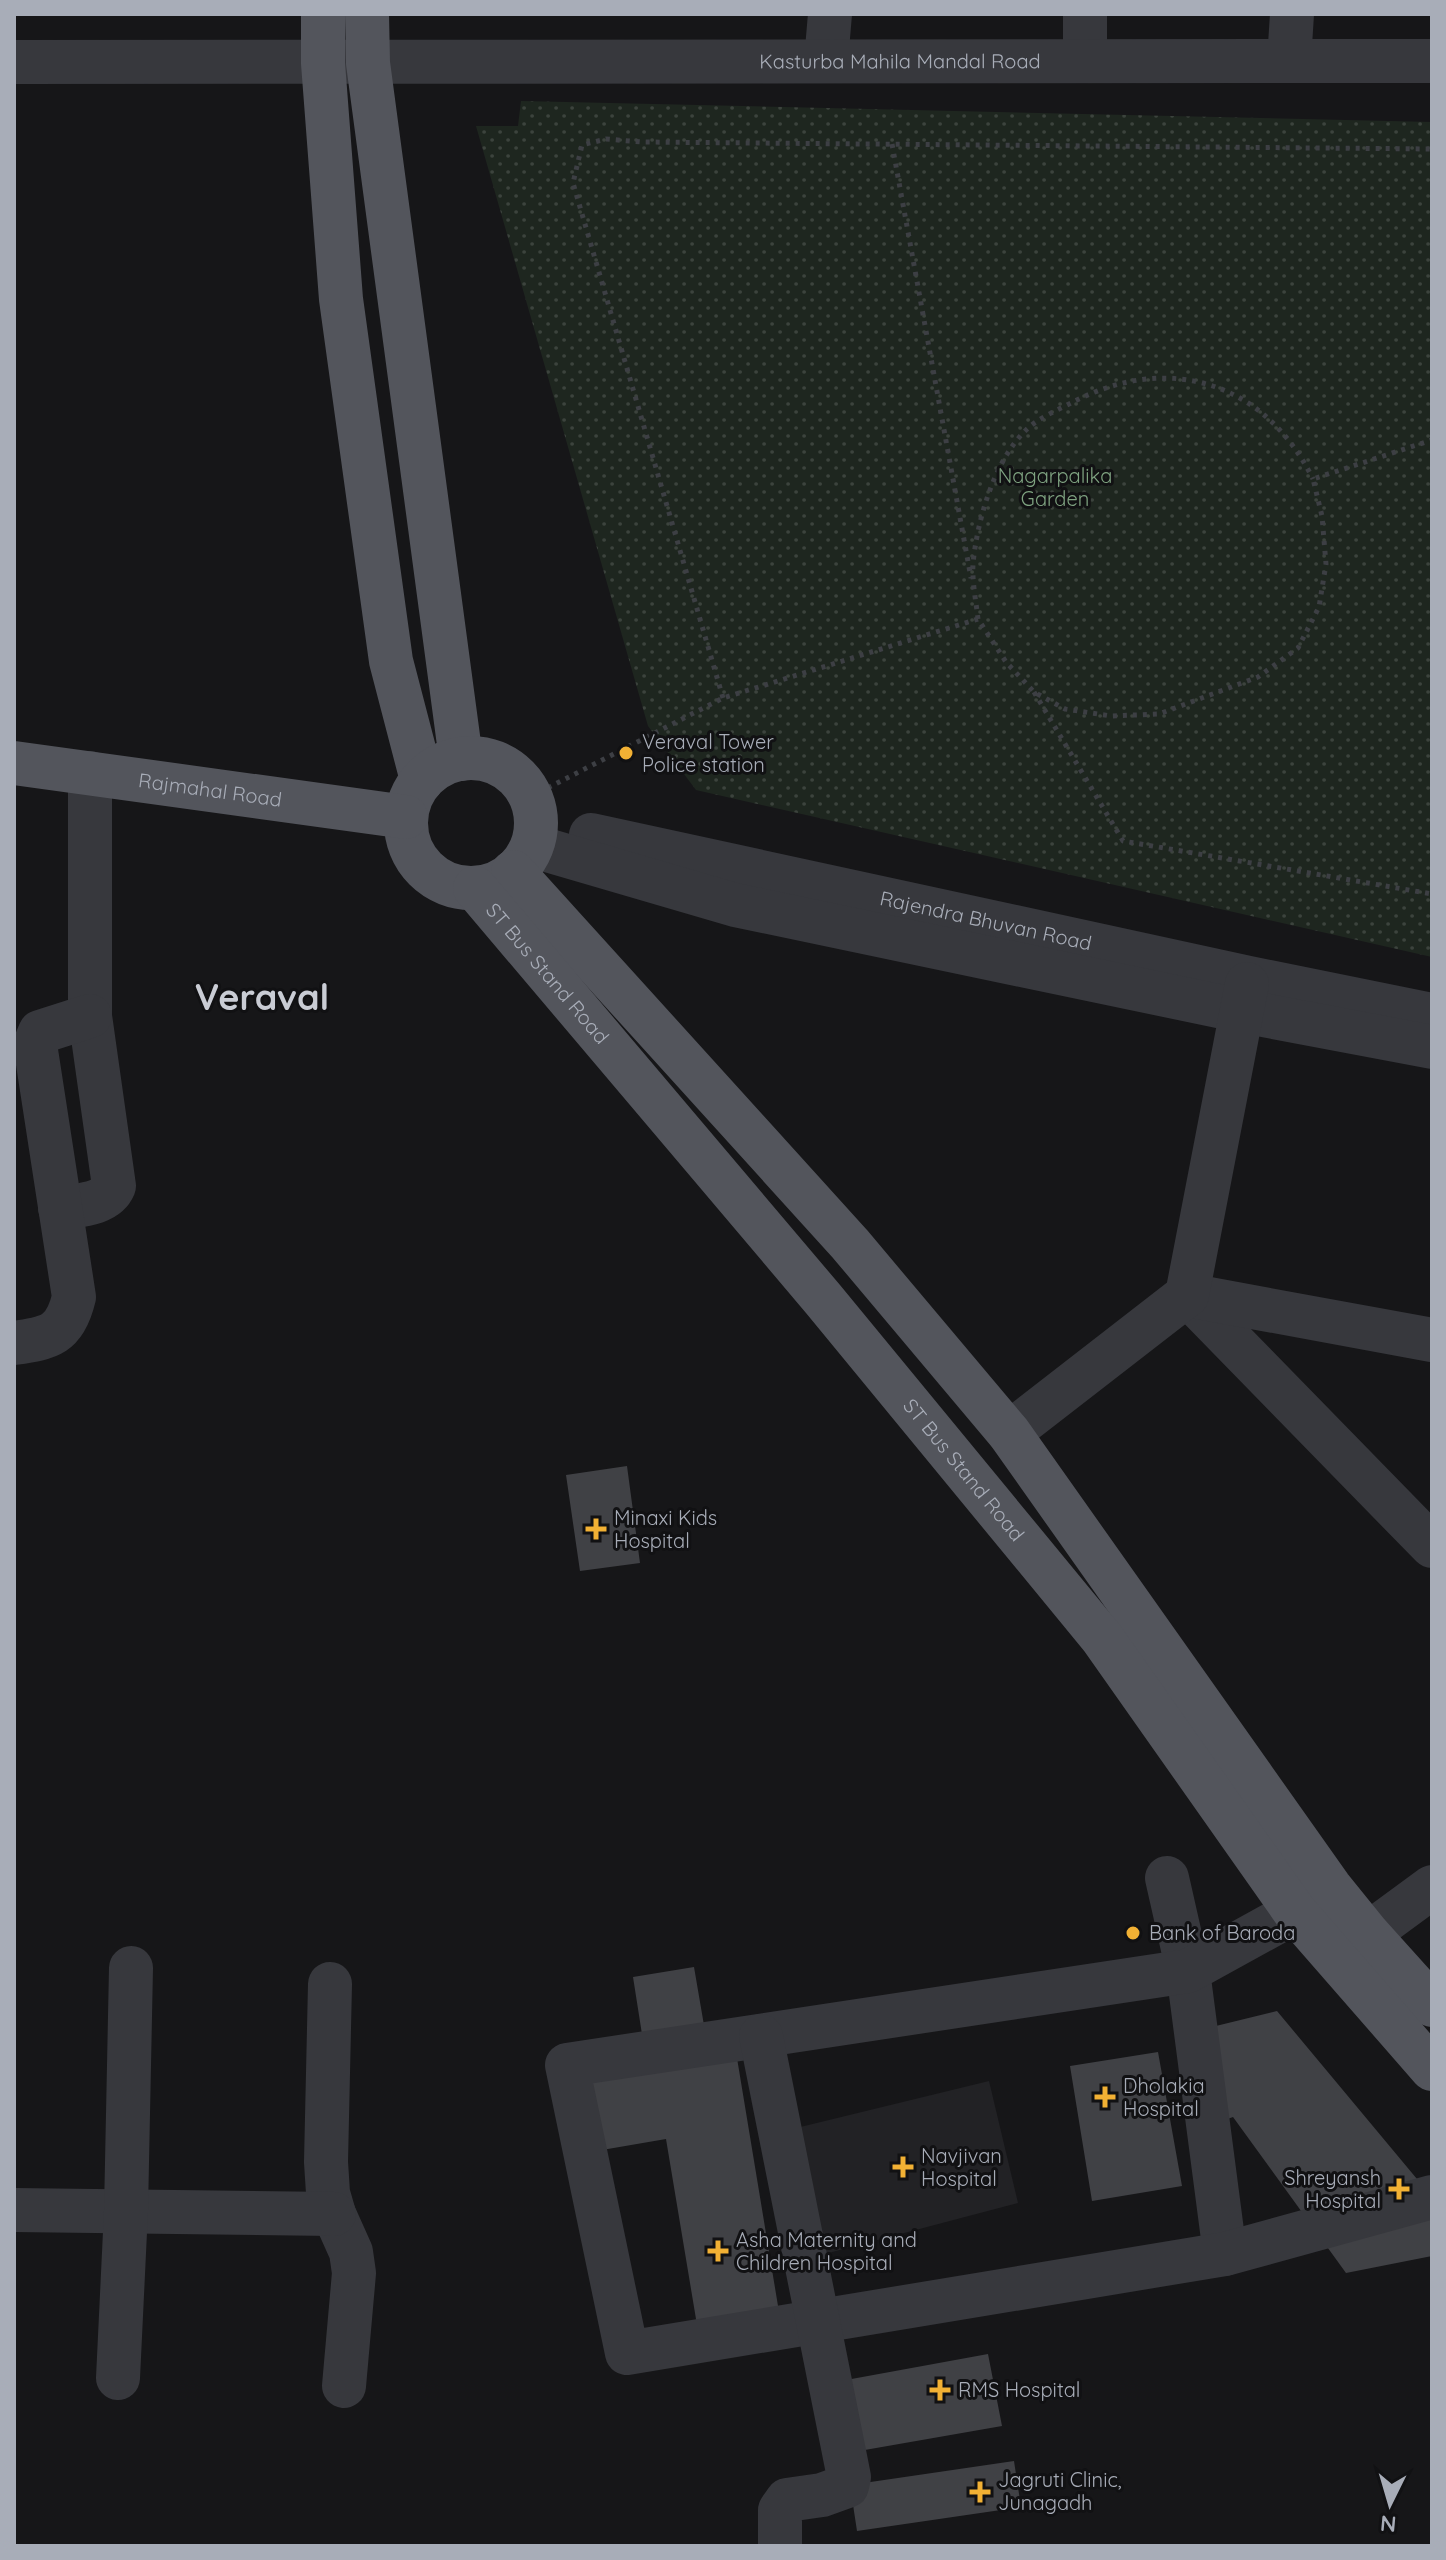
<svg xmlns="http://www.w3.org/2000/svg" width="1446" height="2560" font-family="Quicksand,sans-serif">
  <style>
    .built { fill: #222225 }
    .park { fill: url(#park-dots) }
    .building { fill: #404145 }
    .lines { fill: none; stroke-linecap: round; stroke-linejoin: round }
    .path { stroke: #3d3f44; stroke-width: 5; stroke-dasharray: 4 6; stroke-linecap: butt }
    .minor { stroke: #37383d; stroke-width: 44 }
    .major { stroke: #53555c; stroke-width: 44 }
    .poi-dot { fill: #f2b134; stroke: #111113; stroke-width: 3 }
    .labels { text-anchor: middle; stroke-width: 6; stroke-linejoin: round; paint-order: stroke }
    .street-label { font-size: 20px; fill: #a8adb8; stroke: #111113 }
    .park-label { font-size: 20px; fill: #7fa381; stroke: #111113 }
    .poi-label { font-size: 20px; fill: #a8adb8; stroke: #111113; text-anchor: start }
    .town-label { font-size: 36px; font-weight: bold; fill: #c9ccd4; stroke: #111113 }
  </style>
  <defs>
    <pattern id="park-dots" width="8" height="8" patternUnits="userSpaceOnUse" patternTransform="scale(2)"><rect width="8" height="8" fill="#1e261f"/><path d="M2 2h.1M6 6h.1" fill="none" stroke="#3c433d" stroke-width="1.8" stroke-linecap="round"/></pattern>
  </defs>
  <rect width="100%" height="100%" fill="#161618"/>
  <path class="built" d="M 989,2081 L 1018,2203 L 817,2256 L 788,2130 Z"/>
  <path class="park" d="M 521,101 L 1432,122 L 1432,957 L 696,790 L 648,726 L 476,126 L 518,126 Z"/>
  <path class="building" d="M 627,1466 L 640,1563 L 580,1571 L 566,1475 Z
    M 694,1967 L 706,2037 L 644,2047 L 633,1977 Z
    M 1277,2011 L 1432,2197 L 1432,2256 L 1346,2273 L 1233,2117 L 1194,2131 L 1175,2036 Z
    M 736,2052 L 780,2318 L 698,2331 L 666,2139 L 602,2150 L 590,2076 Z
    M 1158,2052 L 1182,2186 L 1092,2201 L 1070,2066 Z
    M 988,2354 L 1002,2426 L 859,2451 L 846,2380 Z
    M 1014,2461 L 1021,2507 L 857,2531 L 850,2485 Z"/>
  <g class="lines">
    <path class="path" d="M 892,144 L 971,578
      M 978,619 C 976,601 972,582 973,564 C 977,521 994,461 1026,430 C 1038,418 1058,410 1073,402 C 1169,352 1265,382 1313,479
      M 1034,692 L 1123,841 L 1432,894
      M 723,698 L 573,183 L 582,145 L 606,139 L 642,142 L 1432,149
      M 530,797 L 723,698 L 978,619 L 1006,662 L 1034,692 L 1065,709 L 1111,716 L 1159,714 L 1258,677 L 1298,648 L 1319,607 L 1326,564 L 1322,516 L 1313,479 L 1432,440"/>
    <g class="minor">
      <path d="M 1085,14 L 1085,61"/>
      <path d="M 826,61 L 830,14"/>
      <path d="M 1289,61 L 1292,14"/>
      <path id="s1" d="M 14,62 L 1432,61"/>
      <path id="s2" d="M 591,835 L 1249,978 L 1432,1015"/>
      <path d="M 533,846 L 735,905 L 1242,1011 L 1432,1047"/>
      <path d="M 60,1208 C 78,1205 106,1205 114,1186 L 90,1016 L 90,773"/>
      <path d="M 1187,1295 L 1432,1546"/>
      <path d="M 1187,1295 L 1432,1340"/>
      <path d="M 14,1343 C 50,1338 65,1335 74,1297 L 35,1044 L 40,1032 L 90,1016"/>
      <path d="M 1009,1433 L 1187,1295 L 1247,984"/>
      <path d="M 1167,1878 L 1188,1971 L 1225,2254"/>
      <path d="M 1324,1890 L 1295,1912 L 1188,1971 L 567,2065 L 627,2353 L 1225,2254 L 1432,2197"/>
      <path d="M 1368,1934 L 1432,1887"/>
      <path d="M 330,1984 L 326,2162 L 328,2193 L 334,2214 L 351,2252 L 354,2273 L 344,2386"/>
      <path d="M 761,2036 L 849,2477 L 847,2486 L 822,2495 L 787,2500 L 780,2510 L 780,2546"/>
      <path d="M 14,2210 L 334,2214"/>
      <path d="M 118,2378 L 126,2211 L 131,1968"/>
    </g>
    <g class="major">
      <path d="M 323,14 L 323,63 L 341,299 L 391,661 L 422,780"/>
      <path d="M 367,14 L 368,63 L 461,759"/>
      <circle cx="471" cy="823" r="65"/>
      <path id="s3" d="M 14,763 L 406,817"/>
      <path d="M 513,872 L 850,1244 L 1009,1433 L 1330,1887 L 1368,1934 L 1432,2005"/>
      <path id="s4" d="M 475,888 L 823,1299 L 1102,1638 L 1295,1912 L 1432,2069"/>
    </g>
  </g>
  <g class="poi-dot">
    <circle cx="626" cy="753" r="8"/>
    <path d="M592 1517h8v8h8v8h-8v8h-8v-8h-8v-8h8z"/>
    <circle cx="1133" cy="1933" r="8"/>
    <path d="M1101 2085h8v8h8v8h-8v8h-8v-8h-8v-8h8z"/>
    <path d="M899 2155h8v8h8v8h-8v8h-8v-8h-8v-8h8z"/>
    <path d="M1395 2177h8v8h8v8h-8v8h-8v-8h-8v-8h8z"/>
    <path d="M714 2239h8v8h8v8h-8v8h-8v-8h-8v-8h8z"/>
    <path d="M936 2378h8v8h8v8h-8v8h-8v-8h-8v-8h8z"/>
    <path d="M976 2480h8v8h8v8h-8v8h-8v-8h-8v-8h8z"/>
  </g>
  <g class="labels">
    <g class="street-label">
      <text dy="7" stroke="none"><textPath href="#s1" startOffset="886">Kasturba Mahila Mandal Road</textPath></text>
      <text dy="7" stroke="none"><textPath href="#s3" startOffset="198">Rajmahal Road</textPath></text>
      <text dy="7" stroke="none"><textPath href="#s2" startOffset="404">Rajendra Bhuvan Road</textPath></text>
      <text dy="7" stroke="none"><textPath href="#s4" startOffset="112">ST Bus Stand Road</textPath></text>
      <text dy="7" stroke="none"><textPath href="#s4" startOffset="760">ST Bus Stand Road</textPath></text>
    </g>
    <g class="park-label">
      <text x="1055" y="483">Nagarpalika<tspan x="1055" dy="23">Garden</tspan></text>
    </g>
    <g class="poi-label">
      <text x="642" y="749">Veraval Tower<tspan x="642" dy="23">Police station</tspan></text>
      <text x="614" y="1525">Minaxi Kids<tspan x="614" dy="23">Hospital</tspan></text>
      <text x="1149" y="1940">Bank of Baroda</text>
      <text x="1123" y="2093">Dholakia<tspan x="1123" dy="23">Hospital</tspan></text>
      <text x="921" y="2163">Navjivan<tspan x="921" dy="23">Hospital</tspan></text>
      <text x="1381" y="2185" text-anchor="end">Shreyansh<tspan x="1381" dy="23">Hospital</tspan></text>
      <text x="736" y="2247">Asha Maternity and<tspan x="736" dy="23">Children Hospital</tspan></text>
      <text x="958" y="2397">RMS Hospital</text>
      <text x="998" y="2487">Jagruti Clinic,<tspan x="998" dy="23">Junagadh</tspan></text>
    </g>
    <g class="town-label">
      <text x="262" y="1010">Veraval</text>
    </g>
  </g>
  <rect width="1446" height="2560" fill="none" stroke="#a8adb8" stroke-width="32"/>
  <g transform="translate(1390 2504) rotate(185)" stroke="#111113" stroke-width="6" paint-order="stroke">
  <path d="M0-6L14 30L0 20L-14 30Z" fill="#a8adb8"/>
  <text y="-12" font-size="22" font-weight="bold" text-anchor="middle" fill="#a8adb8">N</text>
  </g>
</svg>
